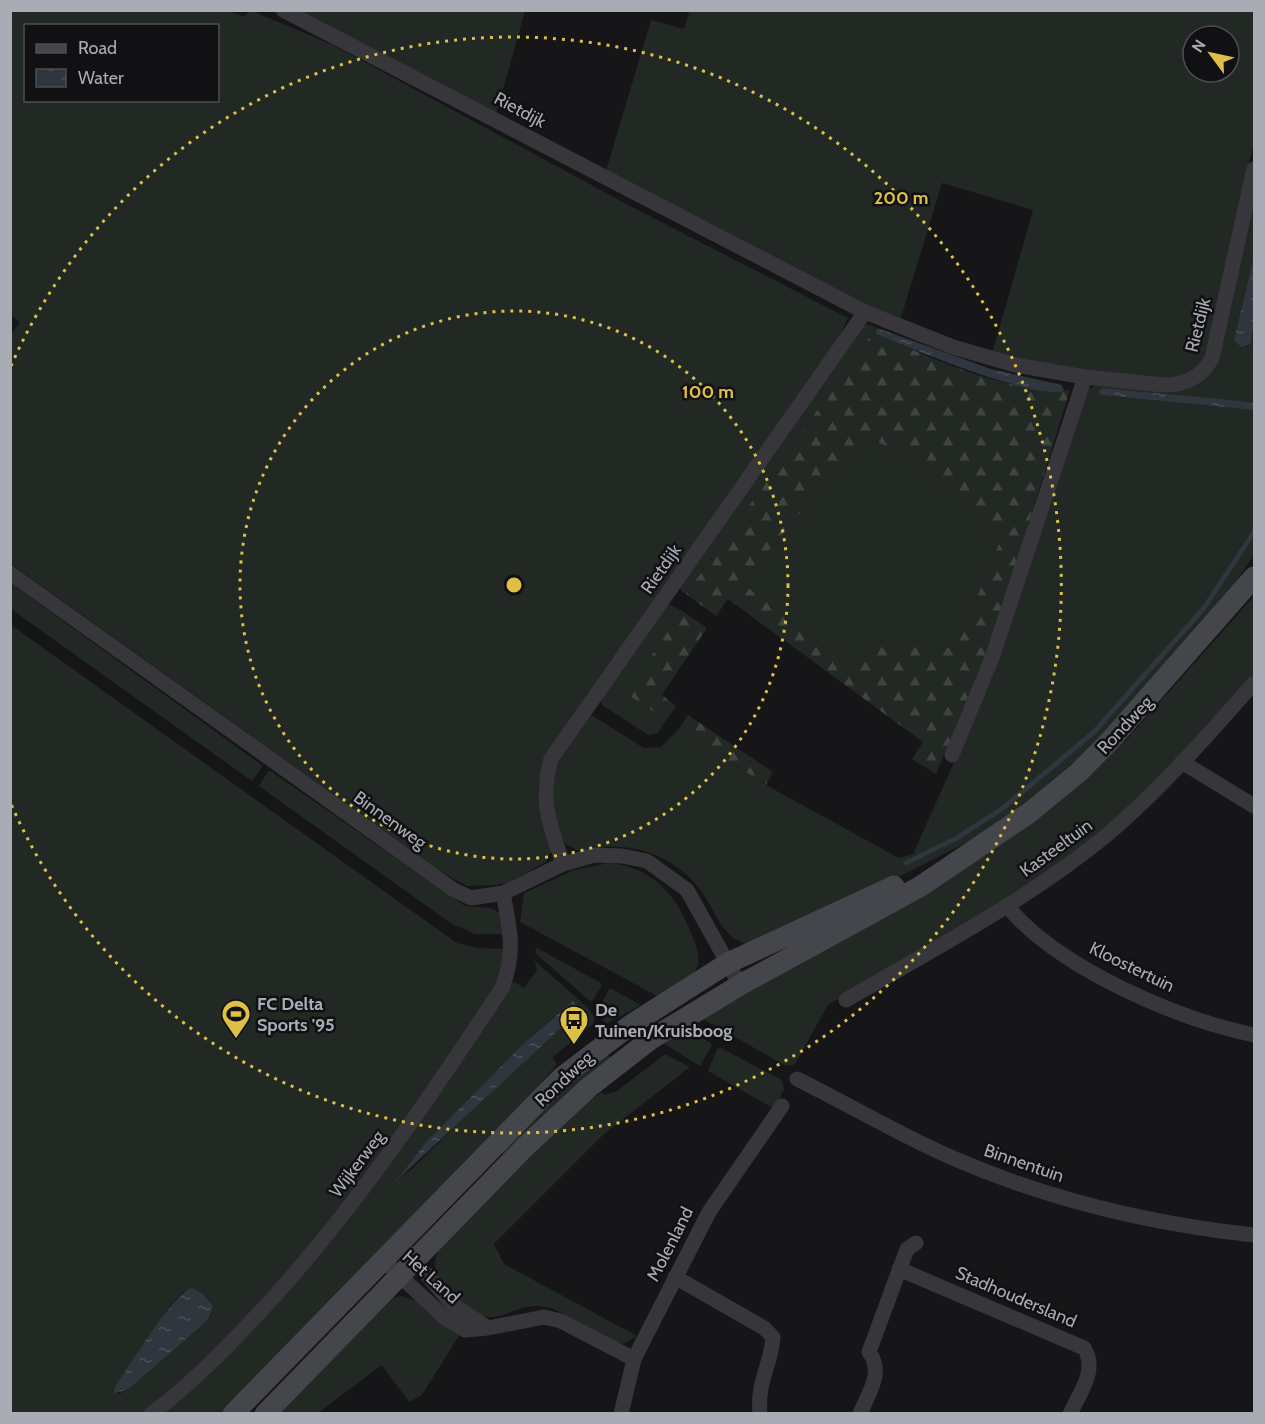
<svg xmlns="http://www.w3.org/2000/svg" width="1265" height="1424" font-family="Cabin,sans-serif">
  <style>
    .grass { fill: #222823; fill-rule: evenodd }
    .forest { fill: url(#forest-firs); fill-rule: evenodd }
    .water { fill: url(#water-ripples) }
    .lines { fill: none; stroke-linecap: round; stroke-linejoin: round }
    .stream { stroke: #30363e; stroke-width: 5 }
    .minor { stroke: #37373b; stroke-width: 15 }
    .secondary { stroke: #45464b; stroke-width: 21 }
    .ring { fill: none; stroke: #dec046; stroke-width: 3; stroke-dasharray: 3 6 }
    .labels { text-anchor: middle; stroke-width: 5; stroke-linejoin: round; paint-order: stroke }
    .street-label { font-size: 18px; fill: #a9abb5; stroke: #111012 }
    .poi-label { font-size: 18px; font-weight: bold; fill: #a9abb5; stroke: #111012; text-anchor: start }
    .centre { fill: #dec046; stroke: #111012; stroke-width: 3 }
    .ring-label { font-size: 18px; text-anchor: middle; font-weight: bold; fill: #dec046; stroke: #111012; stroke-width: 5; stroke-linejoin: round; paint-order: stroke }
  </style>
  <defs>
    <pattern id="forest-firs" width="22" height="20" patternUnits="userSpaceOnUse" patternTransform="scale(1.5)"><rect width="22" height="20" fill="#222823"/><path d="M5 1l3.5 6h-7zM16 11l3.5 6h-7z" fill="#3f4441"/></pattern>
    <pattern id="water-ripples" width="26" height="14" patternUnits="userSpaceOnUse" patternTransform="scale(1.5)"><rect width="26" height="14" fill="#30363e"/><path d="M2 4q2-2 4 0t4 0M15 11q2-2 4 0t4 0" fill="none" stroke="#4b5058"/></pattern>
  </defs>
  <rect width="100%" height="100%" fill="#161517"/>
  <path class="grass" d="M 227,10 L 244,17 L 250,10 L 333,45 L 632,207 L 848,318 L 840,336 L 550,749 C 530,787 538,811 552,849 L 546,862 L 509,882 L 496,885 L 467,886 L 440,871 L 11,564 L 10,336 L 20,322 L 11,315 L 11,11 ZM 26,26 L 218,26 L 218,100 L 26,100 Z
    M 690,10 L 1254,11 L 1254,143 L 1237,213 L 1209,350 L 1201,365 L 1178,379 L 1089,373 L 992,354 L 1033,210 L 942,183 L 900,321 L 605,174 L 651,20 L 684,29 ZM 1193,36 L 1229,36 L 1229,72 L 1193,72 Z
    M 293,11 L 525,11 L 496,115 Z
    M 1254,191 L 1254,255 L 1234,340 L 1247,347 L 1250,345 L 1254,325 L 1254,403 L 1099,389 L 1100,395 L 1254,410 L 1254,555 L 1220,605 L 1091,748 L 1016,810 L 973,839 L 870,892 L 748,944 C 721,939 715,908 699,888 C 669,851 623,839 579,851 L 565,844 L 559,834 L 551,808 L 556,762 L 586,717 L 593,716 L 644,748 L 661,747 L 679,729 L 766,785 L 899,858 L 913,854 L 992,678 L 1088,390 L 1098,384 L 1203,380 Z
    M 868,324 L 877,328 L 876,334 L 871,335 L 686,594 L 681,591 L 680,583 L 861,327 Z
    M 863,436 L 921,461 L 1001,539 L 956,648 L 918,647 L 855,670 L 742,583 Z
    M 11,583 L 263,766 L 252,781 L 11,609 Z
    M 1254,596 L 1254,674 L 1194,744 L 1110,825 L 1017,897 L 828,1005 L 795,1064 L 786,1066 L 696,1015 L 1092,774 L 1127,739 Z
    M 671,605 L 682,611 L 627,693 L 666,720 L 658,733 L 648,735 L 602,705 L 601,696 L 664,606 Z
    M 11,625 L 457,943 L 479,948 L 507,949 L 497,988 L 351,1196 L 265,1298 L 197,1368 L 161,1399 L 141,1413 L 11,1413 ZM 184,1291 L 211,1315 L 208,1320 L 129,1389 L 118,1394 L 113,1392 L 170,1306 Z
    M 269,770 L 465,906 C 479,909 489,904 501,914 L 504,934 L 475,934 L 452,924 L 259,786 Z
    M 609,863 C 652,867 677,895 691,933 C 695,942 700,955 698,965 C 693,981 674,989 661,998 L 520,922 L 524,893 L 574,870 Z
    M 537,948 L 601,983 L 601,987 L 593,1000 L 590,1001 L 535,953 Z
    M 534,960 L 587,1007 L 595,1018 L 593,1024 L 552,1058 L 557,1064 L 501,1133 L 227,1413 L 160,1414 L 216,1363 L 504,997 L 513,981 L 524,988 L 537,970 ZM 579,1011 L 506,1076 L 412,1169 L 397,1179 L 426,1142 L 523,1044 L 556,1015 Z
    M 609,989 L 612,989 L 641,1005 L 606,1024 L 598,1011 Z
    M 683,1028 L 711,1043 L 712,1046 L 700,1066 L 664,1044 Z
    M 721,1048 L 782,1080 L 784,1090 L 775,1106 L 771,1107 L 708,1071 L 717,1049 Z
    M 604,1049 L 613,1061 L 508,1159 L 499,1149 Z
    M 665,1054 L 690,1067 L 604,1134 L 494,1244 L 504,1264 L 637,1336 L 624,1344 C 597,1339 576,1316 550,1308 C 506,1296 497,1347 447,1288 C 434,1273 432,1267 439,1248 L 561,1120 L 602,1092 L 604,1095 L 617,1091 Z
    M 402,1296 L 416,1301 L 460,1334 L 422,1395 L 409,1402 L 382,1365 L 318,1413 L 274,1414 L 391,1298 Z"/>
  <path class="forest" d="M 876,334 C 935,359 1005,393 1070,390 L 995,632 L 936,774 L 912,759 L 923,742 L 728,599 L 716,616 L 686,594 L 871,335 ZM 863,436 L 921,461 L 1001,539 L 956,648 L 877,644 L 855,670 L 742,583 Z
    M 682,611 L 707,628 L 662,695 L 676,706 L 666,720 L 626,693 Z
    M 688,715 L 773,772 L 766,785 L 679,729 Z"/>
  <path class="water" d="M 1254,255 L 1254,325 L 1250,345 L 1241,347 L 1234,340 Z
    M 877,328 L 991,369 L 1062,385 L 1064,391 C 1031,399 912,349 876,334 Z
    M 1102,388 L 1240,401 L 1254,403 L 1254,410 L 1100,395 L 1098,391 Z
    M 573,1001 L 579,1011 L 395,1182 L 426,1142 L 523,1044 Z
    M 192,1288 L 202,1293 L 213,1306 L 208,1320 L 129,1389 L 113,1394 L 115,1387 C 128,1368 174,1292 192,1288 Z"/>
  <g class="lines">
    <path class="stream" d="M 906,863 L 957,838 L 1003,808 L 1094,732 L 1204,608 L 1254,532"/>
    <path class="minor" d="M 283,10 L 865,312 L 953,347 L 1015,365 L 1085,377 L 1164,385 C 1186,385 1202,377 1212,358 L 1254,169
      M 10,573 L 454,890 L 471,898 L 503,893 L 563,864 L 594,855 L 622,856 L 647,861 L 687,890 L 740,985
      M 952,755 L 992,658 L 1085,377
      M 1182,762 L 1254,806
      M 563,864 C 550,823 539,803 551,759 L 865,312
      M 1007,906 C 1058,968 1177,1019 1254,1035
      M 846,1000 C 935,948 1028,900 1108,834 C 1161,789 1208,735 1254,683
      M 797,1079 C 850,1105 901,1136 955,1159 C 1050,1200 1152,1224 1254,1235
      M 408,1253 L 452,1304 L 488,1328
      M 383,1260 L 444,1317 L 465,1330 L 488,1328 L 544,1317 L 561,1321 L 634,1359
      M 899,1269 L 1084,1348 C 1098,1370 1080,1392 1070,1414
      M 675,1277 L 764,1328 L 773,1337 C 771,1367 757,1379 760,1414
      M 151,1414 C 196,1381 235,1339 273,1298 C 360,1201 430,1097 502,988 C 516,951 510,931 503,893
      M 621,1414 L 634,1359 L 709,1212 L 782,1106
      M 860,1414 C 869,1392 884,1372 869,1352 L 907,1249 L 916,1243"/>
    <path class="secondary" d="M 233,1414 L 562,1077 L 632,1024 L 728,963 L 894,886
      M 265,1414 L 524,1148 L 588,1088 L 651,1039 L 740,985 L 921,886 L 1029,813 L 1079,772 L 1109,742 L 1254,577"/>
  </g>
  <g class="ring">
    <circle cx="514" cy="585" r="274"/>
    <path d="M11 366A548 548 0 1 1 11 804"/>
  </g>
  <defs>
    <g id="stadium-pin" transform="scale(1.5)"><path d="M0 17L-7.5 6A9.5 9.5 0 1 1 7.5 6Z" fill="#dec046" stroke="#111012"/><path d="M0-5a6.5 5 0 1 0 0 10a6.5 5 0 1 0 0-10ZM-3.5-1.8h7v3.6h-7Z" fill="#111"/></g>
    <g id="bus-pin" transform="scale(1.5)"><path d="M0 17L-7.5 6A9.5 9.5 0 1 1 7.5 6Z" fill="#dec046" stroke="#111012"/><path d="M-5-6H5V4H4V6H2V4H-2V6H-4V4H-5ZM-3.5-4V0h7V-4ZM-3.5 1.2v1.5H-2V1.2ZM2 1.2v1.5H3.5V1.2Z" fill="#111"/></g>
  </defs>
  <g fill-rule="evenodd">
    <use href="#stadium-pin" x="236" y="1014"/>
    <use href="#bus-pin" x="574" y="1020"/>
  </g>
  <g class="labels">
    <g class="street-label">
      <text transform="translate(520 110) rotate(28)" y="6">Rietdijk</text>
      <text transform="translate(1198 325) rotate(-76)" y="6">Rietdijk</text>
      <text transform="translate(661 569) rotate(-55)" y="6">Rietdijk</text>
      <text transform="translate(1125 725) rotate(-47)" y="6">Rondweg</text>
      <text transform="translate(390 820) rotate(36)" y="6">Binnenweg</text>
      <text transform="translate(1056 848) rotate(-36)" y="6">Kasteeltuin</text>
      <text transform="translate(1132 967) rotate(26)" y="6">Kloostertuin</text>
      <text transform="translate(564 1079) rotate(-43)" y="6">Rondweg</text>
      <text transform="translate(1024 1163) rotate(19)" y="6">Binnentuin</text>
      <text transform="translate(357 1164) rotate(-53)" y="6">Wijkerweg</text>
      <text transform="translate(670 1244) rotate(-63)" y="6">Molenland</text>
      <text transform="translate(431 1277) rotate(42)" y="6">Het Land</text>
      <text transform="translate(1016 1297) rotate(23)" y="6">Stadhoudersland</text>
    </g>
    <g class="poi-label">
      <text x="257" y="1010">FC Delta<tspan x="257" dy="21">Sports '95</tspan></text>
      <text x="595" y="1016">De<tspan x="595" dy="21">Tuinen/Kruisboog</tspan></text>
    </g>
  </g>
  <circle cx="514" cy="585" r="9" class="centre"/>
  <g class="ring-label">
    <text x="901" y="204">200 m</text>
    <text x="708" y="398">100 m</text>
  </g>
  <rect width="1265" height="1424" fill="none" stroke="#a9abb5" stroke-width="24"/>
  <rect x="24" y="24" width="195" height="78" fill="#111012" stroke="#4e4e53" stroke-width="1.5"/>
  <rect x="36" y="44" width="30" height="9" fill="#45464b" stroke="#4e4e53" stroke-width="1.5"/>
  <text x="78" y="54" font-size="18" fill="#a9abb5">Road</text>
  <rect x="36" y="69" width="30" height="18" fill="url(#water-ripples)" stroke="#4e4e53" stroke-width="1.5"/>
  <text x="78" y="84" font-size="18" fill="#a9abb5">Water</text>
  <g transform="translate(1211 54) rotate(303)"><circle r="28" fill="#111012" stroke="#4e4e53" stroke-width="1.5"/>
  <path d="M0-4.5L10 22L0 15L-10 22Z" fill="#dec046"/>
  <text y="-9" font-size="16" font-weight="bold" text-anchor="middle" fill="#a9abb5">N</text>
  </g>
</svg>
